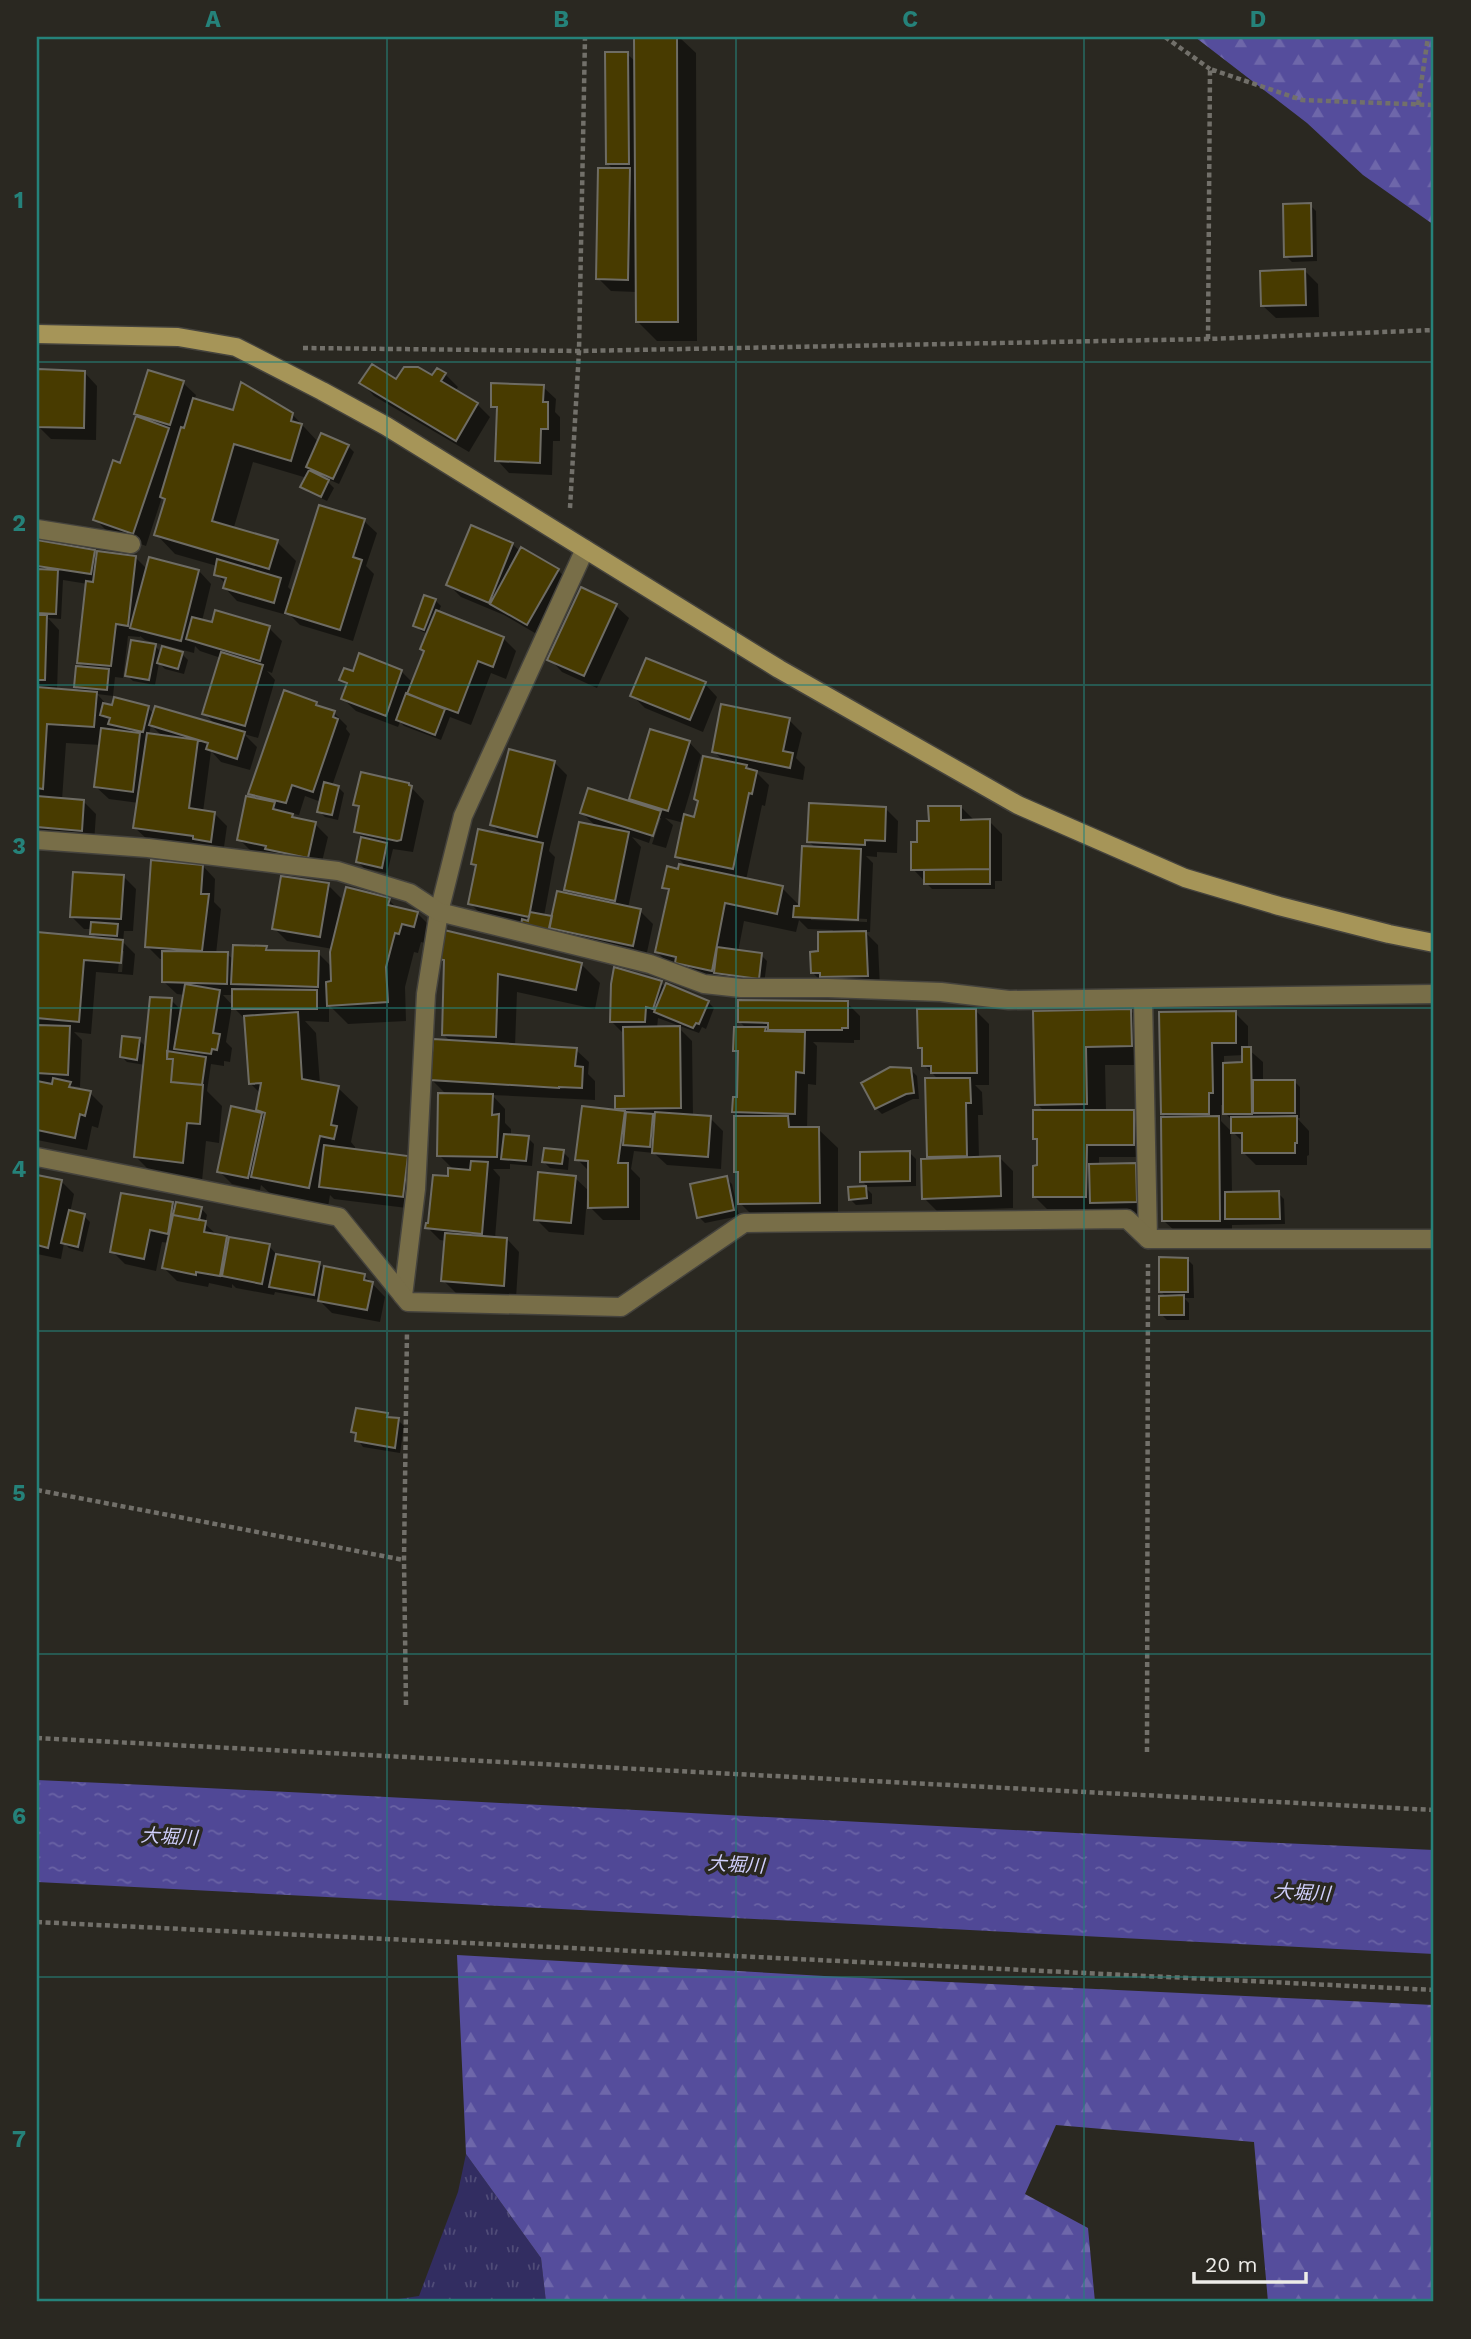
<svg xmlns="http://www.w3.org/2000/svg" width="1471" height="2339" font-family="'Work Sans','Noto Sans JP',sans-serif">
  <style>
    .grass { fill: url(#grass-tufts) }
    .forest { fill: url(#forest-firs) }
    .water { fill: url(#water-ripples) }
    .shadow { fill: #0007; fill-rule: evenodd }
    .building { fill: #483b00; stroke: #6e6c64; stroke-width: 2 }
    .lines { fill: none; stroke-linecap: round; stroke-linejoin: round }
    .lane-casing { stroke: #45433d; stroke-width: 21 }
    .street-casing { stroke: #45433d; stroke-width: 21 }
    .secondary-casing { stroke: #45433d; stroke-width: 21 }
    .path { stroke: #72706a; stroke-width: 4.5; stroke-dasharray: 5 3.5; stroke-linecap: butt }
    .lane { stroke: #786e48; stroke-width: 18 }
    .street { stroke: #786e48; stroke-width: 18 }
    .secondary { stroke: #a69558; stroke-width: 18 }
    .grid { fill: none; stroke: #25827a; stroke-width: 2; stroke-opacity: 0.55 }
    .labels { text-anchor: middle; stroke-width: 7; stroke-linejoin: round; paint-order: stroke }
    .water-label { font-size: 19px; font-style: italic; fill: #d1d0fd; stroke: #2a2821 }
    .neatline { fill: none; stroke: #25827a; stroke-width: 2.5 }
    .grid-label { font-size: 23px; text-anchor: middle; font-weight: bold; fill: #25827a }
  </style>
  <defs>
    <pattern id="grass-tufts" width="24" height="20" patternUnits="userSpaceOnUse" patternTransform="scale(1.75)"><rect width="24" height="20" fill="#322d61"/><path d="M3 7l-1-3M5 7V3M7 7l1-3M15 17l-1-3M17 17v-4M19 17l1-3" fill="none" stroke="#504c78"/></pattern>
    <pattern id="forest-firs" width="22" height="20" patternUnits="userSpaceOnUse" patternTransform="scale(1.75)"><rect width="22" height="20" fill="#554d9c"/><path d="M5 1l3.5 6h-7zM16 11l3.5 6h-7z" fill="#6e67aa"/></pattern>
    <pattern id="water-ripples" width="26" height="14" patternUnits="userSpaceOnUse" patternTransform="scale(1.75)"><rect width="26" height="14" fill="#504896"/><path d="M2 4q2-2 4 0t4 0M15 11q2-2 4 0t4 0" fill="none" stroke="#6a63a5"/></pattern>
  </defs>
  <rect width="100%" height="100%" fill="#2a2821"/>
  <path class="grass" d="M 466,2154 L 541,2258 L 546,2302 L 378,2302 L 419,2296 L 458,2192 Z"/>
  <path class="forest" d="M 1195,37 L 1434,37 L 1434,225 L 1363,175 L 1307,123 Z
    M 457,1955 L 842,1977 L 1434,2005 L 1434,2302 L 1268,2302 L 1254,2142 L 1056,2125 L 1025,2194 L 1088,2228 L 1095,2302 L 546,2302 L 541,2258 L 466,2154 Z"/>
  <path class="water" d="M 37,1780 C 503,1801 968,1830 1434,1850 L 1434,1954 L 37,1882 Z"/>
  <path class="shadow" d="M 636,37 L 679,37 L 696,53 L 697,341 L 657,341 L 637,321 L 637,292 L 611,291 L 598,278 L 614,170 L 607,163 L 627,54 L 636,62 Z
    M 1310,205 L 1316,211 L 1317,261 L 1292,262 L 1286,256 Z
    M 1305,271 L 1318,284 L 1319,317 L 1276,318 L 1263,306 Z
    M 37,371 L 40,374 L 85,373 L 97,386 L 96,440 L 51,439 L 38,426 L 40,379 L 37,379 Z
    M 445,374 L 458,387 L 455,391 L 477,404 L 490,417 L 469,452 L 374,396 L 362,383 L 397,381 Z
    M 183,383 L 196,395 L 194,401 L 234,413 L 292,414 L 319,443 L 348,446 L 354,452 L 339,484 L 323,477 L 334,488 L 327,501 L 308,492 L 302,486 L 307,478 L 253,462 L 234,527 L 277,542 L 296,561 L 288,587 L 294,593 L 364,521 L 377,533 L 366,566 L 374,574 L 353,641 L 300,625 L 287,612 L 287,615 L 237,601 L 225,588 L 226,584 L 216,574 L 217,566 L 175,554 L 156,534 L 166,501 L 162,497 L 146,546 L 108,532 L 95,519 L 144,421 L 136,413 Z
    M 543,387 L 556,399 L 555,412 L 560,417 L 560,441 L 553,441 L 552,475 L 509,473 L 497,460 L 498,411 L 493,406 Z
    M 37,542 L 94,551 L 98,556 L 135,557 L 147,569 L 199,571 L 211,584 L 202,621 L 269,628 L 282,641 L 272,673 L 267,671 L 275,680 L 258,738 L 244,734 L 257,747 L 250,770 L 221,762 L 211,751 L 203,812 L 214,813 L 227,826 L 223,854 L 148,840 L 135,828 L 139,803 L 109,799 L 96,787 L 101,745 L 66,743 L 62,800 L 83,801 L 96,814 L 94,843 L 37,838 ZM 63,580 L 88,584 L 79,662 L 86,669 L 75,687 L 81,692 L 57,691 L 59,630 L 48,618 L 61,619 ZM 128,636 L 140,637 L 140,636 L 145,640 L 194,653 L 195,646 L 200,651 L 221,658 L 204,713 L 217,726 L 154,714 L 148,708 L 108,706 L 97,694 L 113,696 L 115,677 L 123,678 ZM 151,725 L 163,737 L 149,735 Z
    M 512,544 L 521,552 L 558,570 L 570,583 L 540,636 L 504,615 L 461,597 L 448,584 Z
    M 582,589 L 616,606 L 629,618 L 597,688 L 562,672 L 550,659 Z
    M 435,600 L 441,606 L 438,613 L 503,638 L 516,651 L 506,679 L 491,673 L 471,725 L 450,717 L 441,740 L 404,726 L 400,722 L 398,727 L 356,711 L 343,699 L 348,686 L 341,680 L 354,673 L 401,671 L 413,683 L 425,652 L 428,634 L 421,631 L 415,625 Z
    M 155,646 L 162,653 L 182,654 L 188,660 L 184,674 L 165,669 L 159,663 L 155,685 L 133,681 L 127,675 Z
    M 705,684 L 717,697 L 703,732 L 645,708 L 632,695 Z
    M 316,703 L 321,708 L 334,713 L 347,726 L 346,729 L 350,734 L 332,786 L 338,787 L 344,793 L 338,820 L 325,817 L 319,811 L 321,802 L 305,796 L 299,815 L 290,813 L 297,820 L 315,824 L 328,837 L 320,870 L 252,852 L 239,839 L 256,799 L 250,794 Z
    M 789,720 L 802,733 L 796,758 L 805,767 L 803,780 L 754,770 L 769,785 L 765,806 L 762,805 L 746,880 L 782,888 L 801,907 L 816,848 L 809,842 L 885,808 L 898,821 L 897,853 L 877,852 L 877,857 L 866,856 L 873,863 L 870,932 L 865,932 L 878,945 L 880,988 L 825,985 L 812,972 L 833,930 L 808,929 L 799,920 L 796,932 L 744,921 L 738,952 L 761,955 L 767,961 L 764,984 L 676,971 L 657,952 L 670,893 L 664,888 L 679,871 L 688,868 L 677,857 L 684,823 L 665,818 L 673,825 L 666,848 L 652,844 L 661,818 L 657,818 L 649,843 L 632,837 L 641,847 L 628,908 L 640,911 L 653,924 L 646,957 L 564,940 L 555,931 L 554,936 L 550,935 L 551,927 L 548,924 L 546,934 L 483,916 L 470,903 L 477,868 L 473,864 L 503,836 L 492,825 L 554,762 L 567,775 L 549,851 L 555,857 L 544,916 L 553,918 L 573,897 L 566,890 L 597,827 L 582,813 L 638,806 L 631,798 L 689,742 L 701,755 L 683,816 L 696,819 L 725,763 L 714,751 ZM 811,916 L 867,919 L 867,922 L 811,920 Z
    M 408,784 L 424,801 L 413,852 L 393,849 L 387,873 L 364,868 L 358,862 L 363,838 L 356,831 L 360,810 L 355,805 Z
    M 961,807 L 974,820 L 989,821 L 1002,834 L 1002,881 L 995,881 L 995,889 L 932,889 L 913,869 L 919,844 L 930,823 Z
    M 203,866 L 215,879 L 214,902 L 221,909 L 216,954 L 227,954 L 234,960 L 266,947 L 270,951 L 318,953 L 332,967 L 333,949 L 287,941 L 274,928 L 328,885 L 341,898 L 338,916 L 389,900 L 398,909 L 417,913 L 436,932 L 433,945 L 421,942 L 418,953 L 414,952 L 405,987 L 406,1021 L 348,1024 L 329,1005 L 329,1022 L 305,1021 L 316,1033 L 320,1084 L 338,1088 L 358,1107 L 351,1142 L 355,1147 L 354,1151 L 408,1158 L 420,1170 L 415,1209 L 334,1199 L 330,1195 L 328,1207 L 273,1196 L 261,1185 L 260,1190 L 232,1184 L 219,1171 L 232,1109 L 263,1115 L 258,1110 L 261,1094 L 250,1083 L 246,1020 L 232,1006 L 226,1042 L 232,1048 L 230,1062 L 224,1061 L 224,1066 L 211,1064 L 207,1091 L 222,1106 L 219,1143 L 206,1141 L 202,1181 L 155,1176 L 136,1157 L 145,1065 L 127,1062 L 121,1056 L 139,1040 L 147,1048 L 171,1000 L 182,1011 L 185,995 L 177,994 L 164,982 L 164,959 L 160,959 L 147,946 ZM 223,995 L 234,995 L 234,1007 Z
    M 123,876 L 136,889 L 133,931 L 124,931 L 123,942 L 135,954 L 133,975 L 96,972 L 91,1034 L 74,1032 L 82,1040 L 80,1087 L 72,1086 L 76,1090 L 90,1093 L 103,1106 L 98,1128 L 92,1126 L 87,1150 L 37,1140 L 37,934 L 98,939 L 92,933 L 92,929 L 84,929 L 71,916 ZM 120,951 L 124,951 L 122,972 L 118,972 Z
    M 440,958 L 581,964 L 600,983 L 595,1009 L 517,992 L 515,1046 L 576,1050 L 589,1062 L 588,1074 L 595,1081 L 595,1100 L 492,1095 L 505,1109 L 505,1123 L 511,1129 L 511,1137 L 528,1138 L 534,1144 L 532,1166 L 510,1164 L 510,1169 L 493,1169 L 500,1177 L 495,1238 L 507,1239 L 519,1252 L 516,1298 L 456,1293 L 443,1280 L 446,1241 L 440,1240 L 427,1227 L 454,1170 L 439,1155 L 447,1095 L 432,1080 L 451,1042 L 444,1035 L 446,964 Z
    M 661,983 L 666,988 L 708,1002 L 714,1008 L 706,1029 L 702,1027 L 699,1033 L 658,1018 L 657,1028 L 679,1028 L 692,1041 L 693,1117 L 710,1118 L 723,1131 L 721,1169 L 667,1165 L 654,1153 L 634,1151 L 631,1169 L 640,1178 L 640,1220 L 603,1220 L 590,1207 L 590,1197 L 587,1197 L 584,1235 L 549,1232 L 536,1219 L 575,1178 L 590,1192 L 590,1172 L 577,1159 L 621,1112 L 616,1108 L 625,1098 L 624,1034 L 611,1021 Z
    M 847,1003 L 860,1016 L 860,1040 L 854,1040 L 854,1043 L 813,1042 L 817,1046 L 816,1085 L 808,1084 L 807,1129 L 818,1129 L 838,1148 L 838,1222 L 759,1222 L 740,1203 L 739,1175 L 736,1171 L 740,1118 L 734,1112 L 739,1099 L 740,1056 L 735,1050 L 747,1029 L 740,1022 Z
    M 976,1011 L 989,1024 L 989,1085 L 975,1085 L 982,1092 L 983,1115 L 978,1115 L 979,1159 L 1000,1158 L 1013,1171 L 1013,1208 L 937,1211 L 924,1198 L 933,1160 L 928,1156 L 939,1080 L 924,1065 L 924,1052 L 919,1048 Z
    M 1131,1011 L 1150,1030 L 1151,1065 L 1105,1065 L 1106,1111 L 1134,1112 L 1146,1124 L 1146,1157 L 1099,1157 L 1099,1166 L 1136,1165 L 1148,1178 L 1149,1214 L 1104,1215 L 1099,1209 L 1047,1209 L 1034,1196 L 1039,1167 L 1039,1142 L 1034,1138 L 1044,1111 L 1037,1104 L 1035,1013 Z
    M 1235,1013 L 1248,1026 L 1248,1049 L 1263,1062 L 1263,1082 L 1294,1081 L 1300,1087 L 1300,1118 L 1297,1118 L 1309,1131 L 1309,1155 L 1307,1156 L 1307,1165 L 1256,1165 L 1244,1153 L 1243,1142 L 1233,1132 L 1233,1121 L 1225,1113 L 1225,1105 L 1221,1105 L 1221,1121 L 1231,1131 L 1232,1193 L 1278,1193 L 1284,1199 L 1285,1224 L 1232,1225 L 1232,1233 L 1177,1233 L 1164,1221 L 1167,1118 L 1163,1114 L 1161,1014 ZM 1244,1055 L 1244,1064 L 1224,1064 L 1224,1056 Z
    M 910,1069 L 917,1076 L 919,1099 L 913,1099 L 882,1114 L 876,1108 Z
    M 563,1152 L 569,1158 L 568,1170 L 550,1168 L 544,1162 Z
    M 910,1153 L 916,1159 L 916,1186 L 868,1187 L 862,1181 Z
    M 38,1177 L 61,1181 L 74,1194 L 70,1213 L 84,1216 L 90,1222 L 83,1252 L 69,1248 L 64,1243 L 61,1259 L 37,1254 Z
    M 726,1178 L 732,1184 L 739,1216 L 705,1223 L 699,1217 Z
    M 866,1188 L 872,1194 L 872,1204 L 856,1205 L 850,1199 Z
    M 173,1204 L 176,1208 L 201,1208 L 207,1215 L 205,1224 L 218,1236 L 226,1238 L 230,1241 L 269,1246 L 278,1256 L 319,1264 L 324,1268 L 364,1275 L 385,1297 L 380,1322 L 332,1313 L 319,1300 L 275,1292 L 274,1295 L 236,1288 L 232,1284 L 232,1288 L 209,1283 L 208,1287 L 177,1281 L 164,1268 L 169,1243 L 162,1242 L 156,1271 L 125,1264 L 112,1251 Z
    M 1187,1259 L 1193,1265 L 1194,1298 L 1184,1298 L 1189,1303 L 1189,1320 L 1167,1320 L 1161,1314 L 1167,1297 L 1161,1292 Z
    M 387,1415 L 391,1419 L 398,1420 L 404,1426 L 400,1453 L 363,1447 L 353,1432 Z"/>
  <path class="building" d="M 634,37 L 677,37 L 678,322 L 636,322 Z
    M 605,52 L 628,52 L 629,164 L 606,164 Z
    M 598,168 L 630,168 L 628,280 L 596,279 Z
    M 1311,203 L 1312,256 L 1284,257 L 1283,204 Z
    M 1305,269 L 1306,305 L 1261,306 L 1260,271 Z
    M 372,364 L 396,379 L 404,367 L 418,367 L 432,375 L 437,368 L 446,373 L 441,381 L 478,403 L 456,441 L 359,383 Z
    M 38,369 L 85,371 L 84,428 L 37,427 Z
    M 148,370 L 184,381 L 170,425 L 134,414 Z
    M 241,382 L 293,413 L 291,421 L 302,424 L 291,461 L 234,444 L 212,521 L 278,540 L 269,569 L 154,535 L 165,499 L 160,497 L 181,427 L 184,428 L 193,398 L 233,410 Z
    M 491,383 L 544,385 L 543,402 L 548,402 L 548,429 L 541,429 L 540,463 L 495,461 L 497,407 L 491,407 Z
    M 136,416 L 169,428 L 133,534 L 93,520 L 113,460 L 120,463 Z
    M 321,433 L 349,445 L 333,479 L 306,467 Z
    M 309,470 L 329,480 L 321,497 L 300,487 Z
    M 319,505 L 365,519 L 353,557 L 362,560 L 340,630 L 285,613 Z
    M 471,525 L 513,543 L 489,603 L 446,585 Z
    M 37,540 L 95,550 L 91,574 L 37,566 Z
    M 521,547 L 559,569 L 527,625 L 490,604 Z
    M 97,551 L 136,556 L 128,626 L 116,624 L 111,666 L 77,663 L 86,581 L 93,582 Z
    M 149,557 L 199,570 L 181,641 L 130,628 Z
    M 217,559 L 281,578 L 274,603 L 223,588 L 226,578 L 214,575 Z
    M 37,569 L 58,570 L 56,614 L 37,613 Z
    M 581,587 L 617,604 L 584,676 L 547,660 Z
    M 424,595 L 436,599 L 424,630 L 413,626 Z
    M 215,610 L 270,626 L 260,661 L 186,639 L 192,617 L 212,622 Z
    M 436,610 L 504,637 L 493,667 L 478,661 L 458,713 L 407,694 L 424,651 L 420,649 Z
    M 37,615 L 47,615 L 45,680 L 37,680 Z
    M 131,640 L 156,644 L 149,680 L 125,676 Z
    M 162,646 L 183,652 L 178,669 L 157,663 Z
    M 221,652 L 263,665 L 245,726 L 202,714 Z
    M 359,653 L 402,670 L 386,716 L 341,699 L 347,683 L 339,680 L 344,668 L 353,671 Z
    M 646,658 L 706,682 L 690,720 L 630,696 Z
    M 76,666 L 109,669 L 107,690 L 74,687 Z
    M 37,687 L 97,692 L 94,727 L 47,724 L 43,789 L 37,788 Z
    M 284,690 L 317,702 L 316,705 L 335,711 L 333,717 L 338,719 L 313,792 L 292,785 L 286,803 L 248,794 Z
    M 406,693 L 445,709 L 435,735 L 396,720 Z
    M 114,697 L 149,706 L 143,732 L 108,724 L 110,718 L 100,715 L 103,703 L 112,705 Z
    M 721,704 L 790,718 L 783,751 L 793,753 L 790,768 L 712,752 Z
    M 155,706 L 245,732 L 237,759 L 206,749 L 208,743 L 149,725 Z
    M 101,728 L 140,733 L 133,792 L 94,787 Z
    M 650,729 L 690,741 L 668,811 L 629,799 Z
    M 147,733 L 198,740 L 189,808 L 215,812 L 211,842 L 193,839 L 193,836 L 133,828 Z
    M 509,749 L 555,761 L 537,837 L 490,825 Z
    M 703,756 L 747,765 L 746,768 L 757,771 L 752,794 L 749,793 L 733,869 L 675,857 L 684,814 L 694,817 L 698,801 L 694,799 Z
    M 361,772 L 409,783 L 409,785 L 412,786 L 401,840 L 397,841 L 354,832 L 359,806 L 353,805 Z
    M 324,782 L 339,786 L 332,815 L 317,812 Z
    M 588,788 L 661,811 L 653,836 L 580,813 Z
    M 37,796 L 84,800 L 82,831 L 37,827 Z
    M 246,796 L 275,802 L 273,809 L 293,814 L 292,817 L 316,822 L 308,858 L 265,849 L 266,846 L 237,840 Z
    M 809,803 L 886,807 L 885,841 L 865,840 L 865,845 L 807,842 Z
    M 928,806 L 961,806 L 961,820 L 990,819 L 990,869 L 911,870 L 911,842 L 917,842 L 917,821 L 929,821 Z
    M 579,822 L 629,832 L 615,901 L 564,890 Z
    M 478,829 L 543,843 L 529,917 L 468,904 L 476,865 L 471,864 Z
    M 361,837 L 387,843 L 382,868 L 356,862 Z
    M 802,846 L 861,849 L 858,920 L 793,917 L 794,906 L 799,906 Z
    M 151,860 L 203,865 L 201,894 L 209,894 L 202,951 L 145,947 Z
    M 679,864 L 783,886 L 777,914 L 725,903 L 712,971 L 675,963 L 676,957 L 655,952 L 669,889 L 662,888 L 667,866 L 678,869 Z
    M 990,869 L 990,884 L 924,884 L 924,870 Z
    M 73,872 L 124,875 L 121,919 L 70,917 Z
    M 281,876 L 329,883 L 320,937 L 272,929 Z
    M 346,887 L 390,898 L 388,905 L 418,912 L 414,927 L 402,924 L 399,934 L 395,933 L 386,967 L 388,1002 L 327,1006 L 326,982 L 331,981 L 330,952 Z
    M 557,891 L 641,909 L 633,946 L 549,928 Z
    M 530,912 L 552,916 L 549,931 L 521,925 L 522,919 L 528,921 Z
    M 91,922 L 118,924 L 117,936 L 90,934 Z
    M 444,930 L 582,963 L 576,990 L 498,974 L 496,1037 L 442,1035 L 444,960 L 438,959 Z
    M 866,931 L 868,976 L 820,977 L 820,973 L 811,973 L 810,952 L 818,951 L 818,932 Z
    M 37,932 L 123,940 L 121,963 L 84,960 L 79,1022 L 37,1018 Z
    M 233,945 L 267,946 L 266,950 L 319,951 L 318,987 L 231,984 Z
    M 717,947 L 762,953 L 759,979 L 714,973 Z
    M 162,951 L 228,952 L 227,984 L 162,982 Z
    M 614,967 L 662,981 L 653,1009 L 646,1007 L 645,1022 L 610,1022 L 611,984 Z
    M 666,983 L 709,1001 L 699,1024 L 696,1023 L 693,1028 L 654,1012 Z
    M 185,984 L 220,990 L 213,1033 L 220,1034 L 217,1050 L 212,1049 L 211,1054 L 174,1049 Z
    M 232,989 L 317,990 L 317,1009 L 232,1009 Z
    M 150,997 L 172,998 L 167,1059 L 173,1059 L 171,1082 L 203,1085 L 200,1124 L 187,1123 L 183,1163 L 134,1157 Z
    M 738,1000 L 848,1001 L 848,1028 L 842,1028 L 842,1030 L 768,1030 L 768,1023 L 738,1022 Z
    M 917,1009 L 976,1009 L 977,1073 L 931,1073 L 931,1066 L 922,1066 L 922,1048 L 918,1048 Z
    M 1131,1009 L 1132,1046 L 1086,1047 L 1087,1104 L 1035,1105 L 1033,1011 Z
    M 1236,1011 L 1236,1043 L 1212,1043 L 1213,1093 L 1209,1093 L 1209,1114 L 1161,1114 L 1159,1012 Z
    M 298,1012 L 302,1079 L 339,1086 L 331,1125 L 337,1126 L 334,1139 L 320,1136 L 309,1188 L 251,1177 L 265,1113 L 256,1110 L 261,1083 L 249,1084 L 244,1016 Z
    M 37,1025 L 70,1026 L 68,1075 L 37,1073 Z
    M 680,1026 L 681,1108 L 615,1109 L 615,1096 L 624,1096 L 623,1027 Z
    M 734,1027 L 766,1027 L 765,1031 L 805,1032 L 804,1073 L 796,1072 L 795,1114 L 732,1112 L 733,1097 L 737,1097 L 738,1051 L 733,1051 Z
    M 122,1036 L 140,1038 L 137,1060 L 120,1057 Z
    M 433,1039 L 577,1048 L 575,1066 L 583,1067 L 582,1088 L 559,1087 L 559,1088 L 430,1080 Z
    M 1242,1047 L 1251,1047 L 1252,1114 L 1223,1114 L 1223,1063 L 1242,1062 Z
    M 167,1051 L 206,1057 L 202,1085 L 171,1082 L 173,1059 L 167,1059 Z
    M 890,1067 L 911,1068 L 914,1093 L 906,1094 L 875,1109 L 861,1083 Z
    M 53,1078 L 71,1082 L 69,1087 L 91,1091 L 85,1116 L 80,1114 L 75,1138 L 37,1130 L 37,1081 L 52,1084 Z
    M 925,1078 L 970,1078 L 971,1103 L 966,1103 L 967,1156 L 927,1157 Z
    M 1253,1080 L 1295,1080 L 1295,1113 L 1253,1113 Z
    M 438,1093 L 493,1094 L 492,1115 L 499,1114 L 497,1157 L 437,1156 Z
    M 231,1106 L 262,1113 L 248,1178 L 217,1172 Z
    M 582,1106 L 625,1111 L 618,1163 L 628,1163 L 628,1207 L 588,1208 L 588,1161 L 575,1160 Z
    M 1033,1110 L 1134,1110 L 1134,1145 L 1087,1145 L 1086,1197 L 1033,1197 L 1033,1166 L 1037,1165 L 1037,1139 L 1033,1139 Z
    M 626,1112 L 653,1114 L 650,1147 L 623,1145 Z
    M 655,1112 L 711,1116 L 708,1157 L 652,1153 Z
    M 734,1116 L 788,1116 L 789,1127 L 819,1127 L 820,1203 L 738,1204 L 738,1172 L 734,1172 Z
    M 1219,1116 L 1220,1221 L 1162,1221 L 1161,1117 Z
    M 1297,1116 L 1297,1143 L 1295,1143 L 1295,1153 L 1242,1153 L 1242,1133 L 1231,1133 L 1231,1117 Z
    M 504,1134 L 529,1136 L 526,1161 L 501,1159 Z
    M 324,1145 L 408,1156 L 403,1197 L 319,1187 Z
    M 544,1148 L 564,1150 L 562,1164 L 542,1162 Z
    M 910,1151 L 910,1181 L 860,1182 L 860,1152 Z
    M 1000,1156 L 1001,1196 L 922,1199 L 921,1159 Z
    M 471,1161 L 488,1162 L 482,1234 L 425,1228 L 426,1223 L 428,1223 L 433,1175 L 448,1176 L 448,1168 L 470,1170 Z
    M 1136,1163 L 1137,1202 L 1090,1203 L 1089,1164 Z
    M 538,1172 L 576,1176 L 571,1223 L 534,1220 Z
    M 37,1175 L 62,1180 L 48,1248 L 37,1245 Z
    M 727,1176 L 734,1210 L 697,1218 L 690,1184 Z
    M 866,1186 L 867,1198 L 849,1200 L 848,1187 Z
    M 1279,1191 L 1280,1219 L 1225,1219 L 1225,1192 Z
    M 121,1193 L 173,1202 L 168,1234 L 150,1230 L 144,1259 L 110,1252 Z
    M 176,1202 L 202,1207 L 199,1220 L 173,1215 Z
    M 69,1210 L 85,1214 L 78,1247 L 61,1243 Z
    M 173,1215 L 206,1221 L 204,1232 L 227,1236 L 220,1276 L 196,1272 L 196,1275 L 162,1268 Z
    M 445,1233 L 507,1238 L 504,1286 L 441,1281 Z
    M 229,1237 L 270,1244 L 262,1284 L 222,1276 Z
    M 276,1254 L 320,1262 L 314,1295 L 269,1287 Z
    M 1159,1257 L 1188,1258 L 1188,1292 L 1159,1292 Z
    M 324,1266 L 365,1274 L 364,1280 L 373,1282 L 367,1310 L 318,1301 Z
    M 1184,1295 L 1184,1315 L 1159,1315 L 1159,1296 Z
    M 356,1408 L 388,1413 L 387,1417 L 399,1418 L 395,1448 L 355,1441 L 356,1433 L 351,1432 Z"/>
  <g class="lines">
    <g class="lane-casing">
      <path id="lane" d="M 37,529 L 131,544
        M 1143,999 L 1148,1239
        M 403,1296 L 416,1189 L 426,994 L 439,912 L 463,816 L 585,549"/>
    </g>
    <g class="street-casing">
      <path id="street" d="M 37,840 L 148,848 L 338,871 L 410,893 L 439,912 L 650,964 L 704,984 L 741,988 L 828,988 L 941,992 L 1009,1000 L 1434,994
        M 37,1157 L 339,1217 L 408,1302 L 621,1307 L 744,1223 L 1127,1219 L 1148,1239 L 1434,1239"/>
    </g>
    <g class="secondary-casing">
      <path id="secondary" d="M 37,334 L 178,337 L 236,347 L 322,391 L 386,426 L 779,669 L 1018,805 L 1185,878 L 1279,906 L 1389,934 L 1434,943"/>
    </g>
    <path class="path" d="M 1165,37 L 1210,69
      M 1418,105 L 1428,37
      M 1208,339 L 1210,69 L 1302,100 L 1434,105
      M 303,348 L 579,351 L 1208,339 L 1434,330
      M 570,508 L 579,351 L 585,37
      M 37,1490 L 404,1560
      M 406,1705 L 404,1560 L 407,1331
      M 37,1738 L 1434,1810
      M 1147,1752 L 1148,1264
      M 37,1922 L 1434,1990"/>
    <use href="#lane" class="lane"/>
    <use href="#street" class="street"/>
    <use href="#secondary" class="secondary"/>
  </g>
  <path class="grid" d="M 387,37 L 387,2302M 736,37 L 736,2302M 1084,37 L 1084,2302M 37,362 L 1434,362M 37,685 L 1434,685M 37,1008 L 1434,1008M 37,1331 L 1434,1331M 37,1654 L 1434,1654M 37,1977 L 1434,1977"/>
  <g class="labels">
    <g class="water-label">
      <text transform="translate(169 1836) rotate(3)" y="7">大堀川</text>
      <text transform="translate(736 1864) rotate(3)" y="7">大堀川</text>
      <text transform="translate(1302 1892) rotate(3)" y="7">大堀川</text>
    </g>
  </g>
  <rect width="1471" height="2339" fill="none" stroke="#2a2821" stroke-width="77"/>
  <path d="M1194 2272v10h112v-10" fill="none" stroke="#edece8" stroke-width="3.5"/>
  <text x="1205" y="2272" font-size="21" fill="#edece8" stroke="#2a2821" stroke-width="5" paint-order="stroke">20 m</text>
  <rect x="38" y="38" width="1394" height="2262" class="neatline"/>
  <g class="grid-label">
    <text x="213" y="27">A</text>
    <text x="561" y="27">B</text>
    <text x="910" y="27">C</text>
    <text x="1258" y="27">D</text>
    <text x="19" y="208">1</text>
    <text x="19" y="531">2</text>
    <text x="19" y="854">3</text>
    <text x="19" y="1177">4</text>
    <text x="19" y="1501">5</text>
    <text x="19" y="1824">6</text>
    <text x="19" y="2147">7</text>
  </g>
</svg>
